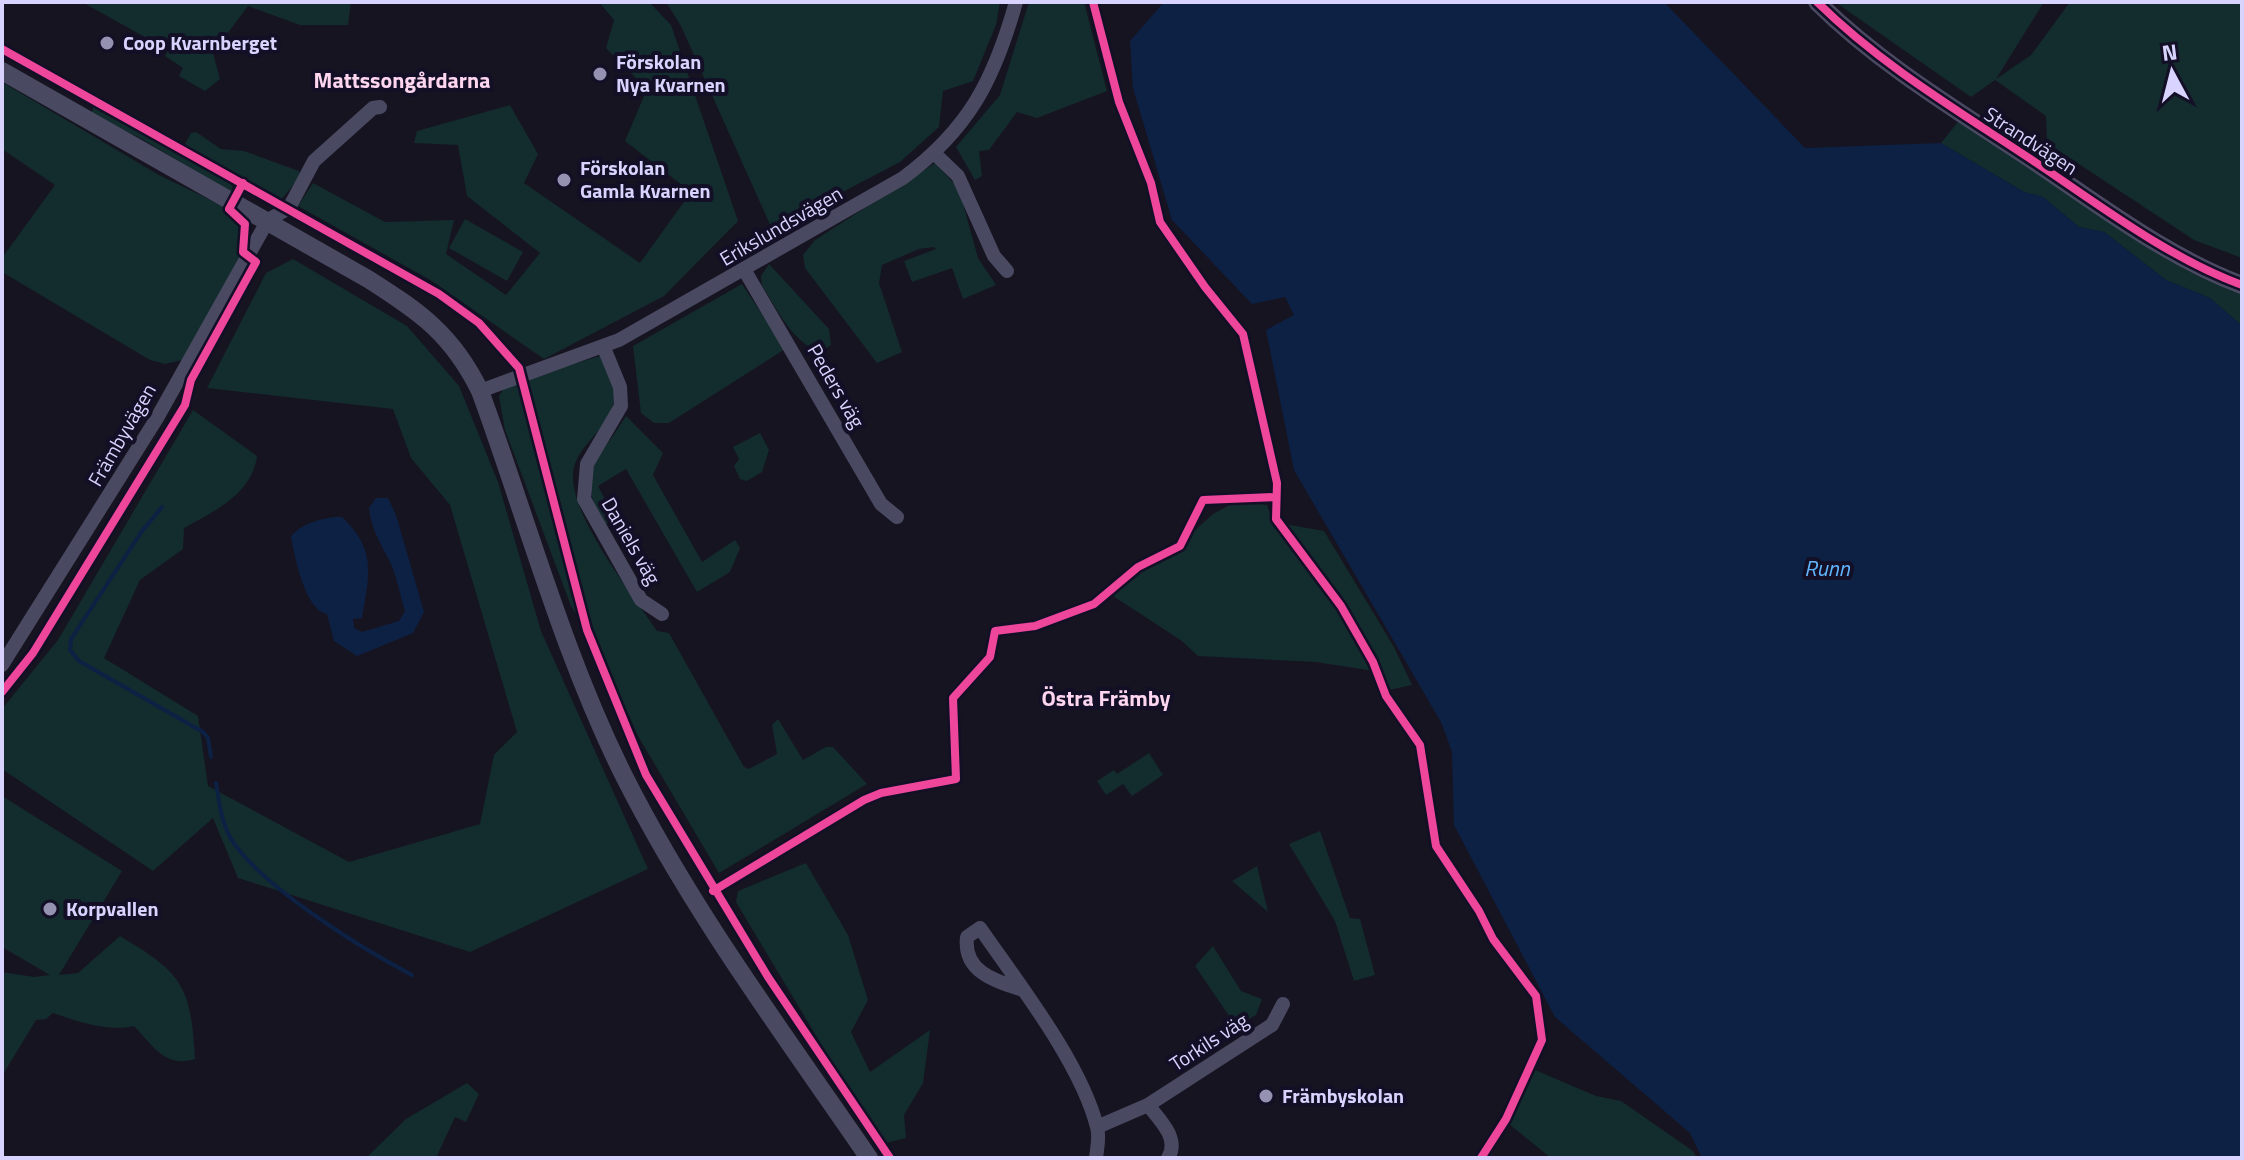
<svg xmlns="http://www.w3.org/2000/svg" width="2244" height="1160" font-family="'Titillium Web',sans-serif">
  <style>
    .green { fill: #132c2d }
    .water { fill: #0d2144 }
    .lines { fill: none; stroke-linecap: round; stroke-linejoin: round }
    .stream { stroke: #0d2144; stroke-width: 4 }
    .minor { stroke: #4a4962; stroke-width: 14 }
    .tertiary { stroke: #4a4962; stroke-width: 18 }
    .cycleway-casing { stroke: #130f26; stroke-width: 13 }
    .cycleway { stroke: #ed469a; stroke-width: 8 }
    .poi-dot { fill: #9591b1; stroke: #130f26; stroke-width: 3 }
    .labels { text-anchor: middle; stroke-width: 8; stroke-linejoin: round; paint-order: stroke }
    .poi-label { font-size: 20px; font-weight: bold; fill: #d9d4ff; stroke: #130f26; text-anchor: start }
    .street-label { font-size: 20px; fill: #d9d4ff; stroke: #130f26 }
    .neighbourhood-label { font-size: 22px; font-weight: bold; fill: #ffd6f0; stroke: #130f26 }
    .water-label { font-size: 22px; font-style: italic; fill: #62b6ff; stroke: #130f26 }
  </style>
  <rect width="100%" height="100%" fill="#161421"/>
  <path class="green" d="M 82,2 L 351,2 L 348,25 L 300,25 L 248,6 L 213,53 L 220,79 L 205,91 L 179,76 L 183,68 L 165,56 L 168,50 Z
    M 599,2 L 649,2 L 671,25 L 738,221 L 664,296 L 544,359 L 432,281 L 298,206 L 313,183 L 385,222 L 454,220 L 446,254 L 506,295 L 540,253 L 467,196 L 458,145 L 414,143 L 417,131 L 510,105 L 538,154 L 524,183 L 640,263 L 691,192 L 625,141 L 647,89 L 606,48 L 614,20 Z
    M 666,2 L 1000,2 L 996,25 L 973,81 L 943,91 L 939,127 L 900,162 L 772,229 L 681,26 Z
    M 1029,2 L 1084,2 L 1107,91 L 1037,118 L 1017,112 L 989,150 L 979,151 L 982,176 L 975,180 L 956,147 L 1000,95 Z
    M 1835,2 L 2044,2 L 1996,79 L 2031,55 L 2070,2 L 2242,2 L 2242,258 L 2194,240 L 2047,143 L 2046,116 L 1995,80 L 1971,97 Z
    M 2,82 L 159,175 L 229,209 L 245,224 L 244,252 L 182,360 L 165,364 L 150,360 L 2,272 L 2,258 L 55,185 L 2,149 Z
    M 95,105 L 233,180 L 232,193 L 140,138 L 90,115 Z
    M 1958,122 L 2242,293 L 2242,326 L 2210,298 L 2166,280 L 2104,232 L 2079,227 L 2043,197 L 2024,192 L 1941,143 Z
    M 196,132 L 221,149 L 244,151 L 299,171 L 300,177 L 280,201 L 215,166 L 185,144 L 191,133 Z
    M 935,163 L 959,189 L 978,258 L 996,285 L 963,299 L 952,268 L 912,282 L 904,261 L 936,249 L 933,247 L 919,249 L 882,265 L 879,283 L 902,352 L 877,363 L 805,268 L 803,255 L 815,240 Z
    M 465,219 L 523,252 L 507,281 L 449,248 Z
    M 293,259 L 407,326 L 459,386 L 498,482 L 541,631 L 648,869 L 470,952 L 238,878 L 213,818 L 153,871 L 2,769 L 2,709 L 58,640 L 193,410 L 257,456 C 252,494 215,511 184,528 L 183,549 L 140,580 L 104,658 L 198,716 L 208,786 L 349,862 L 480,824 L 494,755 L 517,732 L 450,505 L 411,458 L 393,409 L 207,388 L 266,273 Z
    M 769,264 L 829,329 L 831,345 L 822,351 C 794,347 777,308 762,286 L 761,276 Z
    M 742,284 L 785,349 L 669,423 L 654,423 L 641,413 L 633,346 Z
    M 603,355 C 607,369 614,382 614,397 C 614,429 573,444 573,476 C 572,519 633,595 657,631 L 669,633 L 744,767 L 749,769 L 777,754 L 772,725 L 778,719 L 803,760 L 826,747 L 833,747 L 867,784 L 719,873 L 638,736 L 600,650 L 571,606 L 505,430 L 499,396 L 507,384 Z
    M 626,416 L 663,453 L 653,475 L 702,562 L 735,540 L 740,548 L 730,572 L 697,592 L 626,469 L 598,486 L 615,519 L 604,525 C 574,470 598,462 626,416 Z
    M 760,433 L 769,450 L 762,472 L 747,481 L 740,479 L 734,466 L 739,459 L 733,447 Z
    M 1237,501 L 1267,505 L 1273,522 L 1324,531 L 1394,647 L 1412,685 L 1389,690 L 1380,672 L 1316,662 L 1198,656 L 1182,641 L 1110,594 L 1136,570 L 1182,542 L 1213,514 Z
    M 1149,753 L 1163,775 L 1132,796 L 1123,784 L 1106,795 L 1097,781 L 1114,770 L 1117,774 Z
    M 2,796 L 122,871 L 59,975 L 78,973 L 120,936 C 182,973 191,985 195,1059 C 165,1068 154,1047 134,1026 C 108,1032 79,1022 53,1013 L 46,1019 L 36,1020 L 2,1076 L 2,972 L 34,977 L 50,975 L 2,947 Z
    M 1320,831 L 1350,918 L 1360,919 L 1375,975 L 1354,981 L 1335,921 L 1289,844 Z
    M 806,863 L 848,935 L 868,1000 L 851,1032 L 870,1072 L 930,1030 L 923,1083 L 904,1115 L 906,1138 L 886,1143 L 863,1114 L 736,902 L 738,891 Z
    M 1257,866 L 1268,912 L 1232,881 Z
    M 1213,946 L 1241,991 L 1262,999 L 1256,1015 L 1236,1026 L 1195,966 Z
    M 1535,1070 L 1596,1096 L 1621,1101 L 1693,1151 L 1697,1158 L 1551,1158 L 1509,1124 Z
    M 467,1083 L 479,1094 L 466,1122 L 455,1117 L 436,1158 L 366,1158 L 406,1119 Z"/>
  <path class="water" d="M 1164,2 L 1664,2 L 1805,148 L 1941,143 L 2024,192 L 2043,197 L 2079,227 L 2104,232 L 2166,280 L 2210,298 L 2242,326 L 2242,1158 L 1702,1158 L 1690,1133 L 1555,1017 L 1454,825 L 1452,752 L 1441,722 L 1294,470 L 1266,330 L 1294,315 L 1285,297 L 1252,304 L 1172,220 L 1133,88 L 1130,41 Z
    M 376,498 L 388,498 L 396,515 L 424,612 L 413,633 L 357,656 L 334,641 L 327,614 C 305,610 295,558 291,537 C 298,524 327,516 342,517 C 377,550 369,575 362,618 L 353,619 L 354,628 L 362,632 L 399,621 L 405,611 C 400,595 397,577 390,562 C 381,544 371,529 369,508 Z"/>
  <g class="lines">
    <path class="stream" d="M 162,507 L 142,531 L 71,639 L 70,650 L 79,661 L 203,732 L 208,738 L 211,757
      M 216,783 C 219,801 221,821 230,837 C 257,884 364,950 412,975"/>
    <path class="minor" d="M 934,153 L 958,176 L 994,256 L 1007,271
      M 745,271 L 881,504 L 897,517
      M 604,348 L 620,387 L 621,406 L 587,464 L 584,499 L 641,600 L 662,614
      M 480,391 L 619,340 L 903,178 C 969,129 994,80 1016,2
      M 2,665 L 157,418 L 268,220 L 289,208 L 314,161 L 373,108 L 380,107
      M 1023,990 C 995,981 963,972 967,937 L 980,928 C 1018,983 1081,1063 1097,1127 C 1100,1137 1097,1148 1096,1158
      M 1148,1105 C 1160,1120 1180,1139 1168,1158
      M 1097,1127 L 1148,1105 L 1272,1025 L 1283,1004"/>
    <path class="tertiary" d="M 1817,2 C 1883,67 1962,113 2038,164 C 2102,207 2169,258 2242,285
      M 2,71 L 368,279 C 420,312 452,334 480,391 C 527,519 563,654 624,776 C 692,911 784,1034 869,1158"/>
    <g class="cycleway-casing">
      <path id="cycleway" d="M 1093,2 L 1119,102 L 1151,183 L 1160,222 L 1205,287 L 1243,334 L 1277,483 L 1276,519 L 1341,606 L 1373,662 L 1386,696 L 1420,745 L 1436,846 L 1479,911 L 1493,939 L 1536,996 L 1542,1040 L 1506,1119 L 1481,1158
        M 1817,2 C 1883,67 1962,113 2038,164 C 2102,207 2169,258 2242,285
        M 2,49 L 439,294 L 479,323 L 519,368 L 587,630 L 646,775 L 768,977 L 890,1158
        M 2,692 L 33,653 L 185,405 L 191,380 L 256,262 L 243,252 L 245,224 L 229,209 L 243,183
        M 713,891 L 864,800 L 881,793 L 956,779 L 953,698 L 990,657 L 995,631 L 1035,626 L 1094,604 L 1138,567 L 1180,546 L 1203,500 L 1275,497"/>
    </g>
    <use href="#cycleway" class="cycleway"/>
  </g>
  <g class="poi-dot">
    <circle cx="107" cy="43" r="8"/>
    <circle cx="600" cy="74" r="8"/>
    <circle cx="564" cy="180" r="8"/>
    <circle cx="50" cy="909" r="8"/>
    <circle cx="1266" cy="1096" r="8"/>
  </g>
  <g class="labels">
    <g class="poi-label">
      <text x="123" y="50">Coop Kvarnberget</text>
      <text x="616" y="69">Förskolan<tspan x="616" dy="23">Nya Kvarnen</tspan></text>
      <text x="580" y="175">Förskolan<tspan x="580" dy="23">Gamla Kvarnen</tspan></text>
      <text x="66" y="916">Korpvallen</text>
      <text x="1282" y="1103">Främbyskolan</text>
    </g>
    <g class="street-label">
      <text transform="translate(2031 141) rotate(33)" y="7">Strandvägen</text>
      <text transform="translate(781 226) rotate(-30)" y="7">Erikslundsvägen</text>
      <text transform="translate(836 386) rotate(60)" y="7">Peders väg</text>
      <text transform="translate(122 435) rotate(-60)" y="7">Främbyvägen</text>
      <text transform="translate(631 541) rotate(60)" y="7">Daniels väg</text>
      <text transform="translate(1209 1042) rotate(-33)" y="7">Torkils väg</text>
    </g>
    <g class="neighbourhood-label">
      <text x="402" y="88">Mattssongårdarna</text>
      <text x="1106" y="706">Östra Främby</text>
    </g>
    <g class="water-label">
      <text x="1827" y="576">Runn</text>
    </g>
  </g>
  <rect width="2244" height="1160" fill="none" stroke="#d9d4ff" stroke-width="8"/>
  <g transform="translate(2172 72) rotate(353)" stroke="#130f26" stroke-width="6" paint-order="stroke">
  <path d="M0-6L14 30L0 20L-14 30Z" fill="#d9d4ff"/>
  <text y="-12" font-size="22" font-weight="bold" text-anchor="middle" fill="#d9d4ff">N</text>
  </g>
</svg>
